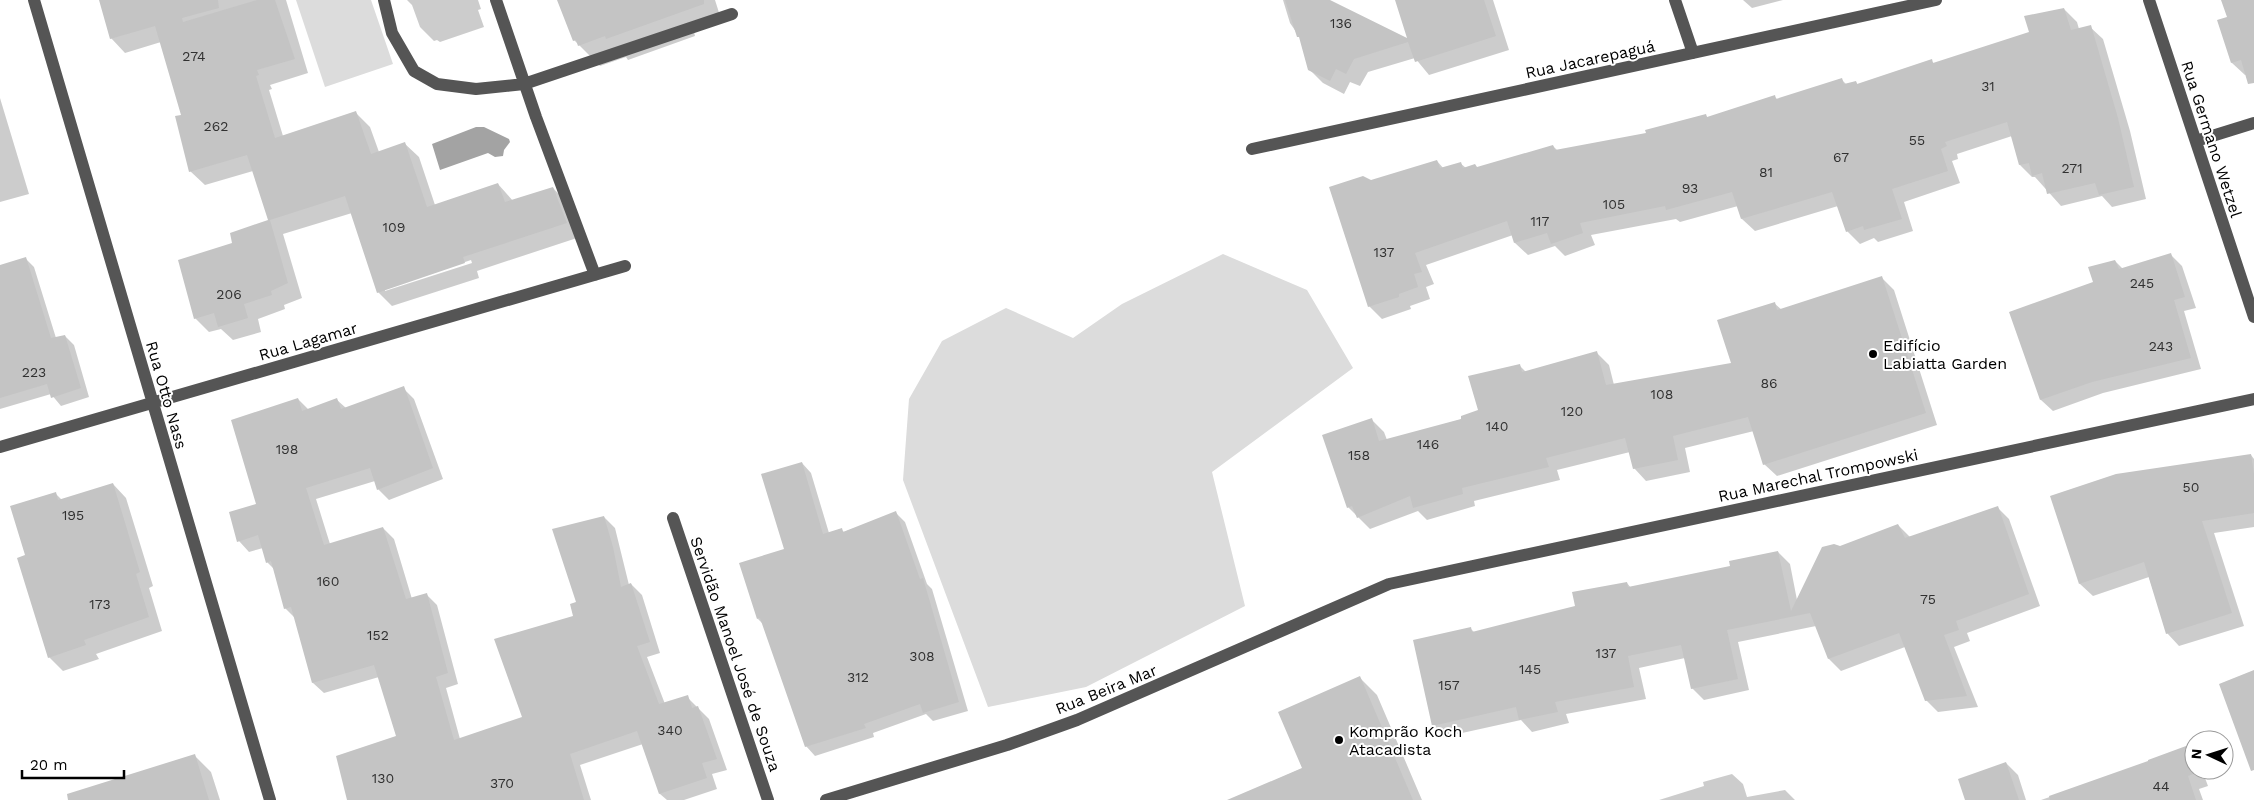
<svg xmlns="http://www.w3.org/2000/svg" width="2254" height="800" font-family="'Work Sans',sans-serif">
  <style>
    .green { fill: #dcdcdc }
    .water { fill: #a3a3a3 }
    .shadow { fill: #0003; fill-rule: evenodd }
    .building { fill: #c4c4c4 }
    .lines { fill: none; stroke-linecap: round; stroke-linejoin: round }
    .minor { stroke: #555; stroke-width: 12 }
    .poi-dot { fill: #000; stroke: #fff; stroke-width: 2 }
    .labels { text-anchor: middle; stroke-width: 4; stroke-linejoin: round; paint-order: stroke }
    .number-label { font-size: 14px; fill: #313131 }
    .street-label { font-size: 16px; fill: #000; stroke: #fff }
    .poi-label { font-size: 16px; fill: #000; stroke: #fff; text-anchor: start }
  </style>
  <rect width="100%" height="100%" fill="#fff"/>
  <path class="green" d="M 296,0 L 371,0 L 393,64 L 325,87 Z
    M 1223,254 L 1307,290 L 1353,368 L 1212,472 L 1245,606 L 1086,687 L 988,707 L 903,480 L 909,399 L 942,341 L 1006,308 L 1073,338 L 1122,304 Z"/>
  <path class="water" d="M 476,127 L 484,127 L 509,139 L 510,142 L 504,150 L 503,156 L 495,157 L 488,153 L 440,170 L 432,144 Z"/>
  <path class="shadow" d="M 100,0 L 286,0 L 308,73 L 270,85 L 272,89 L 269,90 L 283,136 L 356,113 L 370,127 L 379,152 L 404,143 L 419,157 L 435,205 L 498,184 L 513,201 L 553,188 L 567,203 L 580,237 L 477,271 L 479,278 L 392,306 L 378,292 L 352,213 L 283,234 L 302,298 L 284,305 L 285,309 L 258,319 L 261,332 L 233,340 L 221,329 L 209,332 L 195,318 L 234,243 L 269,221 L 253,171 L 205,185 L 190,171 L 182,115 L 161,42 L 125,53 L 111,38 ZM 471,260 L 472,263 L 385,291 L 385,289 Z
    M 407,0 L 478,0 L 481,9 L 478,10 L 484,27 L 440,42 L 437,40 L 434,41 L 420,27 L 412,5 Z
    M 559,0 L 715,0 L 722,22 L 694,32 L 695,36 L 628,60 L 626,57 L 600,66 L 574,40 Z
    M 1283,0 L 1327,0 L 1409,41 L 1397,0 L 1493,0 L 1509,50 L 1429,75 L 1415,58 L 1368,72 L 1360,86 L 1350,82 L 1344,94 L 1323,83 L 1309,69 L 1301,39 L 1290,23 Z
    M 1743,0 L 1783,0 L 1752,8 Z
    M 2222,0 L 2254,0 L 2254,72 L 2245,75 L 2232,63 L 2228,18 Z
    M 2064,9 L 2077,22 L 2079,29 L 2090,27 L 2103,39 L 2130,131 L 2146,199 L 2112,207 L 2102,196 L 2061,206 L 2035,177 L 2032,177 L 2020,165 L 2012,136 L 1957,154 L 1958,159 L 1952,161 L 1960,183 L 1904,202 L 1913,231 L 1878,242 L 1874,238 L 1860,244 L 1847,231 L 1838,206 L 1755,231 L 1742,219 L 1738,206 L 1680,222 L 1676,219 L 1591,235 L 1595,245 L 1565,256 L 1555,246 L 1528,255 L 1515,243 L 1513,235 L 1426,265 L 1434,284 L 1426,287 L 1430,299 L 1410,306 L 1411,309 L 1382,319 L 1369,306 L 1371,181 L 1437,161 L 1444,169 L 1460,163 L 1466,168 L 1478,168 L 1553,146 L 1558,151 L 1647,134 L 1706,116 L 1708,118 L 1775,97 L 1778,100 L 1841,79 L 1847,85 L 1856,82 L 1858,85 L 1931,61 L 1935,64 L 2031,33 Z
    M 0,98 L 29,194 L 0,202 Z
    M 2171,255 L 2182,266 L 2196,308 L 2184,311 L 2201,369 L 2103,393 L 2053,411 L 2041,400 L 2011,313 L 2095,282 L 2115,261 L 2123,269 Z
    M 25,258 L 34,267 L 56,338 L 65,336 L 74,345 L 89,397 L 61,406 L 51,394 L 0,409 L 0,266 Z
    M 1882,278 L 1894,290 L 1937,425 L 1777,476 L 1764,464 L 1754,431 L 1685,448 L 1690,472 L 1646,481 L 1634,468 L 1630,452 L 1557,470 L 1560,480 L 1474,501 L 1475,506 L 1427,520 L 1418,511 L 1370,529 L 1348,507 L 1372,420 L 1384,432 L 1387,440 L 1463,419 L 1480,410 L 1520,366 L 1526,372 L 1597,353 L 1609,365 L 1614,385 L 1732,364 L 1774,303 L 1782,310 Z
    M 403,388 L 414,399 L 443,479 L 389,500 L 378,489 L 375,481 L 316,499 L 330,544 L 383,528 L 394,539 L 412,599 L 426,594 L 437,605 L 458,684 L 446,688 L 460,739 L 523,718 L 575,617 L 604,517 L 615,528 L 629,585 L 631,584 L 642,595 L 660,653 L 647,657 L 665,704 L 687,697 L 709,719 L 727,770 L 712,774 L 717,789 L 684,800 L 667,800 L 660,794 L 643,744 L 580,765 L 591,800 L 347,800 L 398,737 L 379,677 L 324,693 L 313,683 L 296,619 L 285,608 L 274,569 L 267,562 L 263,548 L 249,552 L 239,541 L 257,505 L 298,399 L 309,410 L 337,400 L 346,408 Z
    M 2251,455 L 2254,459 L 2254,527 L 2214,533 L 2244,626 L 2179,646 L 2167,633 L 2149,577 L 2093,596 L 2080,584 L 2052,496 Z
    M 802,463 L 811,473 L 829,533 L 841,529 L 844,532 L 896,513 L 905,522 L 927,584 L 932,589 L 968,711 L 933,721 L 926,714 L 873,733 L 874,737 L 815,756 L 806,746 L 764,625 L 758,619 L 785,549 Z
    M 113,484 L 126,498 L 153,586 L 149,588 L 162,631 L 96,654 L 99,659 L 63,671 L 49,657 L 27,556 L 56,494 L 62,500 Z
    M 1997,507 L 2009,519 L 2040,606 L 1967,633 L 1970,641 L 1954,647 L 1978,707 L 1938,712 L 1926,700 L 1905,647 L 1841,671 L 1829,659 L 1816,626 L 1738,642 L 1749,690 L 1704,700 L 1692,688 L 1685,658 L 1639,668 L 1646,699 L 1566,714 L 1569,723 L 1532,732 L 1521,720 L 1444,737 L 1433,726 L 1470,628 L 1475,633 L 1576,607 L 1627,583 L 1631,588 L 1732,567 L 1778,552 L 1790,564 L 1797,600 L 1840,548 L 1898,525 L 1910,537 Z
    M 1360,678 L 1377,695 L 1422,800 L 1230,800 L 1303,768 Z
    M 2186,747 L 2194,755 L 2194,770 L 2202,770 L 2208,786 L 2199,789 L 2203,800 L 2041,800 L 2150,762 Z
    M 194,755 L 211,772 L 220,800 L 93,800 Z
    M 2006,763 L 2018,775 L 2026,800 L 1967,800 Z
    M 1732,774 L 1743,784 L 1747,797 L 1785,790 L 1795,800 L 1659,800 L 1704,786 L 1703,782 Z"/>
  <path class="building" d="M 99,0 L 218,0 L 219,8 L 182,18 L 183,22 L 257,0 L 275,0 L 295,59 L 257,70 L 259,75 L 256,76 L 275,138 L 356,111 L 371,154 L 405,142 L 427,207 L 498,183 L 505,202 L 553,187 L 567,223 L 463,257 L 465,263 L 377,293 L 345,196 L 270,220 L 288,283 L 271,291 L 272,295 L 244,304 L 248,318 L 218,327 L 214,313 L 194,319 L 178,260 L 232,243 L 230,233 L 268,220 L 247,155 L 189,172 L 175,116 L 181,115 L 155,26 L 110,39 Z
    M 557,0 L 704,0 L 704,4 L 606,39 L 605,36 L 578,46 L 576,40 L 573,41 Z
    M 1285,0 L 1330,0 L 1407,38 L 1395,0 L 1484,0 L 1496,36 L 1415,62 L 1408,42 L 1354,59 L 1346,74 L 1336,69 L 1330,81 L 1308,70 L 1299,37 L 1297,37 Z
    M 2221,0 L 2254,0 L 2254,83 L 2248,84 L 2241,60 L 2231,63 L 2217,20 L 2227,17 Z
    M 2064,8 L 2071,30 L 2091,25 L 2118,118 L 2134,187 L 2099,195 L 2095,183 L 2047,194 L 2042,173 L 2032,176 L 2029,163 L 2019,165 L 2007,122 L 1945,142 L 1947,146 L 1941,149 L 1948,171 L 1892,189 L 1902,219 L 1864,230 L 1863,226 L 1846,232 L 1832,192 L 1741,219 L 1732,192 L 1666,210 L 1665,206 L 1580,223 L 1583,233 L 1551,244 L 1547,233 L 1514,243 L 1507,221 L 1415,253 L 1422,272 L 1414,274 L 1418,287 L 1399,294 L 1399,297 L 1368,307 L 1329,187 L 1363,176 L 1371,180 L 1437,160 L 1440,168 L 1461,162 L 1463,168 L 1475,164 L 1477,167 L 1553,145 L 1555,150 L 1646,133 L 1645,130 L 1706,114 L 1707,117 L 1775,95 L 1776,99 L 1842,78 L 1844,84 L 1856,81 L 1857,84 L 1932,59 L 1933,63 L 2029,32 L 2024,16 Z
    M 2171,253 L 2185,297 L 2174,300 L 2191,358 L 2092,382 L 2040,400 L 2009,312 L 2093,282 L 2088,267 L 2115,260 L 2119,269 Z
    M 26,257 L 51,338 L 65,335 L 81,388 L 51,398 L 47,384 L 0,398 L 0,265 Z
    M 1882,276 L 1926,413 L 1763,465 L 1748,417 L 1673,436 L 1678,460 L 1633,469 L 1625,438 L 1546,458 L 1549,467 L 1462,488 L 1463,494 L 1413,508 L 1410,496 L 1357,518 L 1352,506 L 1347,508 L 1322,435 L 1372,418 L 1379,441 L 1461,419 L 1461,416 L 1478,410 L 1468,376 L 1520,364 L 1522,372 L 1597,351 L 1606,385 L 1731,363 L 1717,320 L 1775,302 L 1777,310 Z
    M 404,386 L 433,468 L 377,490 L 370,468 L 306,488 L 324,545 L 383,527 L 406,599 L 427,593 L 448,673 L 436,677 L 454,740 L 522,717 L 494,639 L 573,616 L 570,604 L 576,602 L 552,529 L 604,516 L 613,547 L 621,587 L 631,583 L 650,642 L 637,646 L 659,704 L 688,695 L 692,708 L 698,706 L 717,759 L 702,763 L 707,778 L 659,794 L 637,731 L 570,754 L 584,800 L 347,800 L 336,756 L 396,736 L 374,665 L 312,683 L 291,607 L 284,609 L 271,561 L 266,563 L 258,535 L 237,542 L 229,512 L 256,504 L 231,420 L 298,398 L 302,411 L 337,398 L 341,409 Z
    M 2251,454 L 2254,474 L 2254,513 L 2202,521 L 2232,613 L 2166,634 L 2144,562 L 2079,584 L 2050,496 L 2116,474 Z
    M 802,462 L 823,534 L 842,528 L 843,532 L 896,511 L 920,579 L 923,578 L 959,702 L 923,713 L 920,704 L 864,724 L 866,728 L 805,747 L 760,618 L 757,619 L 739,563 L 784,549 L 761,474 Z
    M 113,483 L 140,572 L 136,574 L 149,617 L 84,640 L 86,645 L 48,658 L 17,558 L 25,555 L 10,506 L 56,492 L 58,500 Z
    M 1998,506 L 2029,594 L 1956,621 L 1959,630 L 1944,635 L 1967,696 L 1925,701 L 1899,633 L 1828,659 L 1810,613 L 1727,630 L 1738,679 L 1691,689 L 1681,645 L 1628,656 L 1634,687 L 1555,702 L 1558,712 L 1519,720 L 1516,707 L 1432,726 L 1413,640 L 1471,627 L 1472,632 L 1575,606 L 1572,592 L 1627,582 L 1628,587 L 1730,566 L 1729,561 L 1778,551 L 1791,611 L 1822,547 L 1834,544 L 1840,546 L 1898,524 L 1905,538 Z
    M 2254,670 L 2254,770 L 2251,771 L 2219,684 Z
    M 1360,676 L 1413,800 L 1227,800 L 1302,768 L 1278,712 Z
    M 2186,746 L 2196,773 L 2188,776 L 2196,800 L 2050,800 L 2049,796 L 2148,761 L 2148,760 Z
    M 195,754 L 209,800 L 68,800 L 67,794 Z
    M 2006,762 L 2019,800 L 1965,800 L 1958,779 Z"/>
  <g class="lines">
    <path class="minor" d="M 34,0 L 270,800
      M 384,0 L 392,33 L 414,71 L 437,84 L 476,89 L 524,84 L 732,14
      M 496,0 L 536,117 L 595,275
      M 1675,0 L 1693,53
      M 2149,0 L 2254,317
      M 2196,141 L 2254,123
      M 1252,149 L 1936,0
      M 0,447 L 625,266
      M 673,518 L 768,800
      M 826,800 L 1007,745 L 1077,720 L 1389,584 L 2254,399"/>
  </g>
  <g class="poi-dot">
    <circle cx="1873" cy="354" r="5"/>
    <circle cx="1339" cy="740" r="5"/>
  </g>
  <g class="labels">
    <g class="number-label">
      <text x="1341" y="28">136</text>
      <text x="194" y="61">274</text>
      <text x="1988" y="91">31</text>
      <text x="216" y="131">262</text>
      <text x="1917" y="145">55</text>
      <text x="1841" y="162">67</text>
      <text x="2072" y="173">271</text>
      <text x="1766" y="177">81</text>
      <text x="1690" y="193">93</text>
      <text x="1614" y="209">105</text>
      <text x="1540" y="226">117</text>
      <text x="394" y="232">109</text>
      <text x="1384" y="257">137</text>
      <text x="2142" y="288">245</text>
      <text x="229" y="299">206</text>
      <text x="2161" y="351">243</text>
      <text x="34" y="377">223</text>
      <text x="1769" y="388">86</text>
      <text x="1662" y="399">108</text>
      <text x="1572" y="416">120</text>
      <text x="1497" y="431">140</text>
      <text x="1428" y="449">146</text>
      <text x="287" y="454">198</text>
      <text x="1359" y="460">158</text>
      <text x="2191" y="492">50</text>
      <text x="73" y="520">195</text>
      <text x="328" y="586">160</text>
      <text x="1928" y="604">75</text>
      <text x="100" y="609">173</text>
      <text x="378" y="640">152</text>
      <text x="1606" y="658">137</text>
      <text x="922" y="661">308</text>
      <text x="1530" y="674">145</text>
      <text x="858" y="682">312</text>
      <text x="1449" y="690">157</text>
      <text x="670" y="735">340</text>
      <text x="383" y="783">130</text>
      <text x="502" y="788">370</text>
      <text x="2161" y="791">44</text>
    </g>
    <g class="street-label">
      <text transform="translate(1590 59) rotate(-12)" y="6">Rua Jacarepaguá</text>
      <text transform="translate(2212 139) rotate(72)" y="6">Rua Germano Wetzel</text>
      <text transform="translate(308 341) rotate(-16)" y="6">Rua Lagamar</text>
      <text transform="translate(167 395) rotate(74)" y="6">Rua Otto Nass</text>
      <text transform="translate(1818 475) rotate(-12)" y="6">Rua Marechal Trompowski</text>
      <text transform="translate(736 654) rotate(71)" y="6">Servidão Manoel José de Souza</text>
      <text transform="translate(1106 689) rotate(-22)" y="6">Rua Beira Mar</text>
    </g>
    <g class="poi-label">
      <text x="1883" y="351">Edifício<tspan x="1883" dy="18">Labiatta Garden</tspan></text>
      <text x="1349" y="737">Komprão Koch<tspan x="1349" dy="18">Atacadista</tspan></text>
    </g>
  </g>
  <g transform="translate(2209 755) rotate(274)"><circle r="24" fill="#ffffff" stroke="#999999"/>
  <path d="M0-4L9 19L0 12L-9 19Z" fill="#000000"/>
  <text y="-8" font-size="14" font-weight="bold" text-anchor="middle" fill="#000000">N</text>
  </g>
  <path d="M22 770v8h102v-8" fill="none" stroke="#000000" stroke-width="2.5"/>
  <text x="30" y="770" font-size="15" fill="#000000" stroke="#ffffff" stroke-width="4" paint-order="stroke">20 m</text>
</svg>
